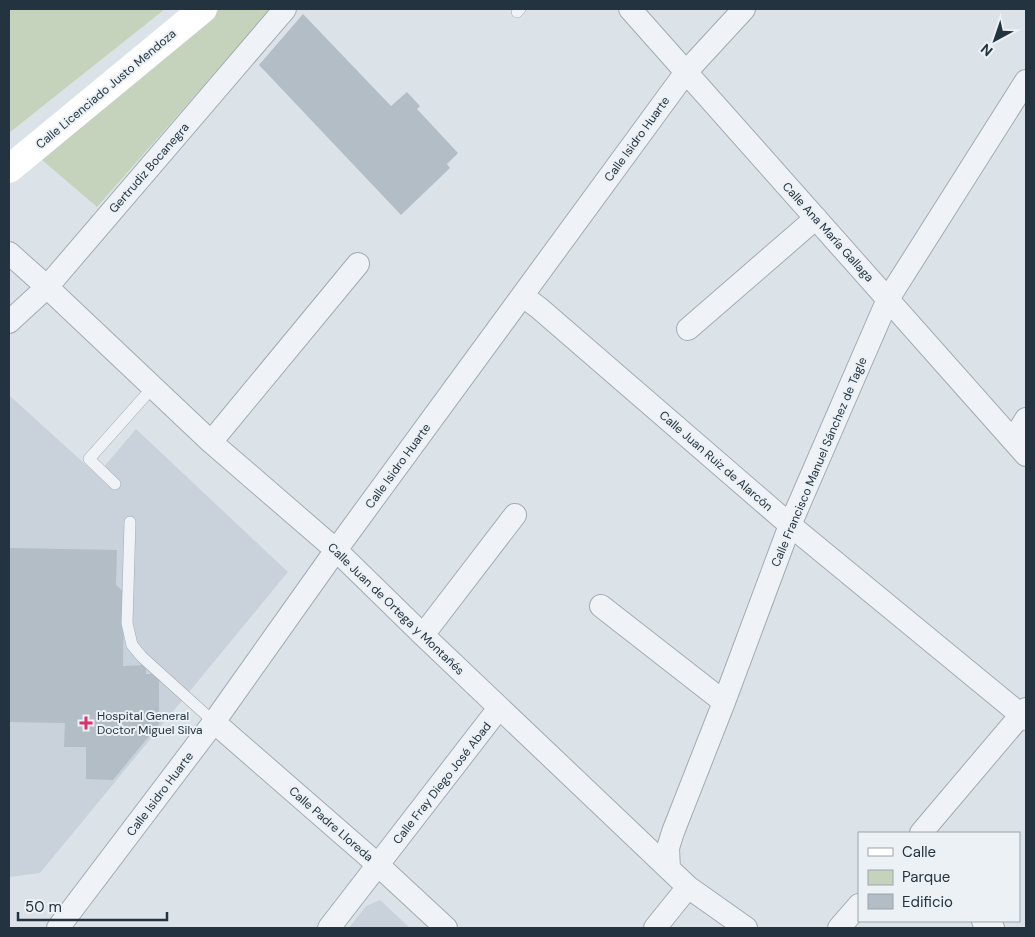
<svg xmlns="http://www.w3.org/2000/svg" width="1035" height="937" font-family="'DM Sans',sans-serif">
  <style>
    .built { fill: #c9d2da }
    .green { fill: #c5d3bc }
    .building { fill: #b2bdc5 }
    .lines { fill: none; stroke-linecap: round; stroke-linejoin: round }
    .lane-casing { stroke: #a1abb2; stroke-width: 12 }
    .street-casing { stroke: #a1abb2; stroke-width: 24 }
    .lane { stroke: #eff2f6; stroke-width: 11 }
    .street { stroke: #eff2f6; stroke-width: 22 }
    .secondary { stroke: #fff; stroke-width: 28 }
    .poi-dot { fill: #dd3168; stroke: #ebf1f5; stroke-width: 2 }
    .labels { text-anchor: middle; stroke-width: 4; stroke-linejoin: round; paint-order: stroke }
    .street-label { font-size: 12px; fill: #243340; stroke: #ebf1f5 }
    .poi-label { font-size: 12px; fill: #243340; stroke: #ebf1f5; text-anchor: start }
  </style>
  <rect width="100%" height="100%" fill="#dce3e8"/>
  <path class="built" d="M 9,395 L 97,475 L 136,429 L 288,572 L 40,873 L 9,877 Z
    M 380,900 L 410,928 L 349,928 L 366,906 Z"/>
  <path class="green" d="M 9,9 L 165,9 L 9,133 Z
    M 220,9 L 271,9 L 97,207 L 42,160 Z"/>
  <path class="building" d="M 303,14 L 391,106 L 407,92 L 420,106 L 417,109 L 458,153 L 447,164 L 450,168 L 401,215 L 259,65 Z
    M 9,548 L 117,550 L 116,585 L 124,592 L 123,666 L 146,665 L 146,674 L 159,674 L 159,724 L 113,780 L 86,779 L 86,747 L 64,747 L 65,723 L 9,722 Z"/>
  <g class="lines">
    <g class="lane-casing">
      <path id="lane" d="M 517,12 L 520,9
        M 115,484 L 89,459 L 153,387
        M 130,522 L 127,623 L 132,645 L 142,657 L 214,722"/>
    </g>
    <g class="street-casing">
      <path id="street" d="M 630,9 L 1026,455
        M 9,253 L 47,287 L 211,442 L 336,550 L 423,635 L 688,887 L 746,928
        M 523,296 L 539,308 L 790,525 L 1026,719
        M 9,322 L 47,287 L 285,9
        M 688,329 L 816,218
        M 1013,440 L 1026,419
        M 211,442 L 358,264
        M 601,606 L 724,702
        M 423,635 L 515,515
        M 214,722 L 377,864 L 446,928
        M 921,833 L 1026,709
        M 669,869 L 668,848 L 673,832 L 724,702 L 790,525 L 888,299 L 1026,81
        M 983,921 L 993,928
        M 58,928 L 214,722 L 336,550 L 686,72 L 744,9
        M 329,928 L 499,708
        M 655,928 L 688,887
        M 839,928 L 859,905"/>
    </g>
    <use href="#lane" class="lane"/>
    <use href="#street" class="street"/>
    <path class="secondary" d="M 9,169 L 203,9"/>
  </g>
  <path class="poi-dot" d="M83.5 715.5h5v5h5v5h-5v5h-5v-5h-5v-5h5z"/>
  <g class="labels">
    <g class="street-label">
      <text transform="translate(106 89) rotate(-40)" y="4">Calle Licenciado Justo Mendoza</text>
      <text transform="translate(637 139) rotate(-54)" y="4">Calle Isidro Huarte</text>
      <text transform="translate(149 168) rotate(-49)" y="4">Gertrudiz Bocanegra</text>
      <text transform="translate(828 232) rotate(48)" y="4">Calle Ana María Gallaga</text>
      <text transform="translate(716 461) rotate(41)" y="4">Calle Juan Ruiz de Alarcón</text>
      <text transform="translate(819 462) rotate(-67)" y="4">Calle Francisco Manuel Sánchez de Tagle</text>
      <text transform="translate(398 466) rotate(-54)" y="4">Calle Isidro Huarte</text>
      <text transform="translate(396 609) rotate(44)" y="4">Calle Juan de Ortega y Montañés</text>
      <text transform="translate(442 783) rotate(-52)" y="4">Calle Fray Diego José Abad</text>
      <text transform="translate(160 794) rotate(-53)" y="4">Calle Isidro Huarte</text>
      <text transform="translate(331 824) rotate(41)" y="4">Calle Padre Lloreda</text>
    </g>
    <g class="poi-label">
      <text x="97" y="720">Hospital General<tspan x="97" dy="14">Doctor Miguel Silva</tspan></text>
    </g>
  </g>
  <rect width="1035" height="937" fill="none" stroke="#243340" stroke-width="20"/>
  <rect x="858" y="832" width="162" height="90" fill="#ebf1f5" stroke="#9ba5ad"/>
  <rect x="868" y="848" width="25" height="8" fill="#ffffff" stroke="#9ba5ad"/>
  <text x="902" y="857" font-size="15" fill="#243340">Calle</text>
  <rect x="868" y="870" width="25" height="15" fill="#c5d3bc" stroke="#9ba5ad"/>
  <text x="902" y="882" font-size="15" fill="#243340">Parque</text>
  <rect x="868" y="894" width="25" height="15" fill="#b2bdc5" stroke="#9ba5ad"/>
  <text x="902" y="907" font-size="15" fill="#243340">Edificio</text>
  <g transform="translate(995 40) rotate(220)" stroke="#ebf1f5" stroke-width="4" paint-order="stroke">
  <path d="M0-4L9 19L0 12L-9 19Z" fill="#243340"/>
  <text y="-8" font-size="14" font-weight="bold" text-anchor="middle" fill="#243340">N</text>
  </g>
  <path d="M18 912v8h149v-8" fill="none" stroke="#243340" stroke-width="2.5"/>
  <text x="25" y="912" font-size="15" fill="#243340" stroke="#ebf1f5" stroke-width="4" paint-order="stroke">50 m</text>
</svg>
